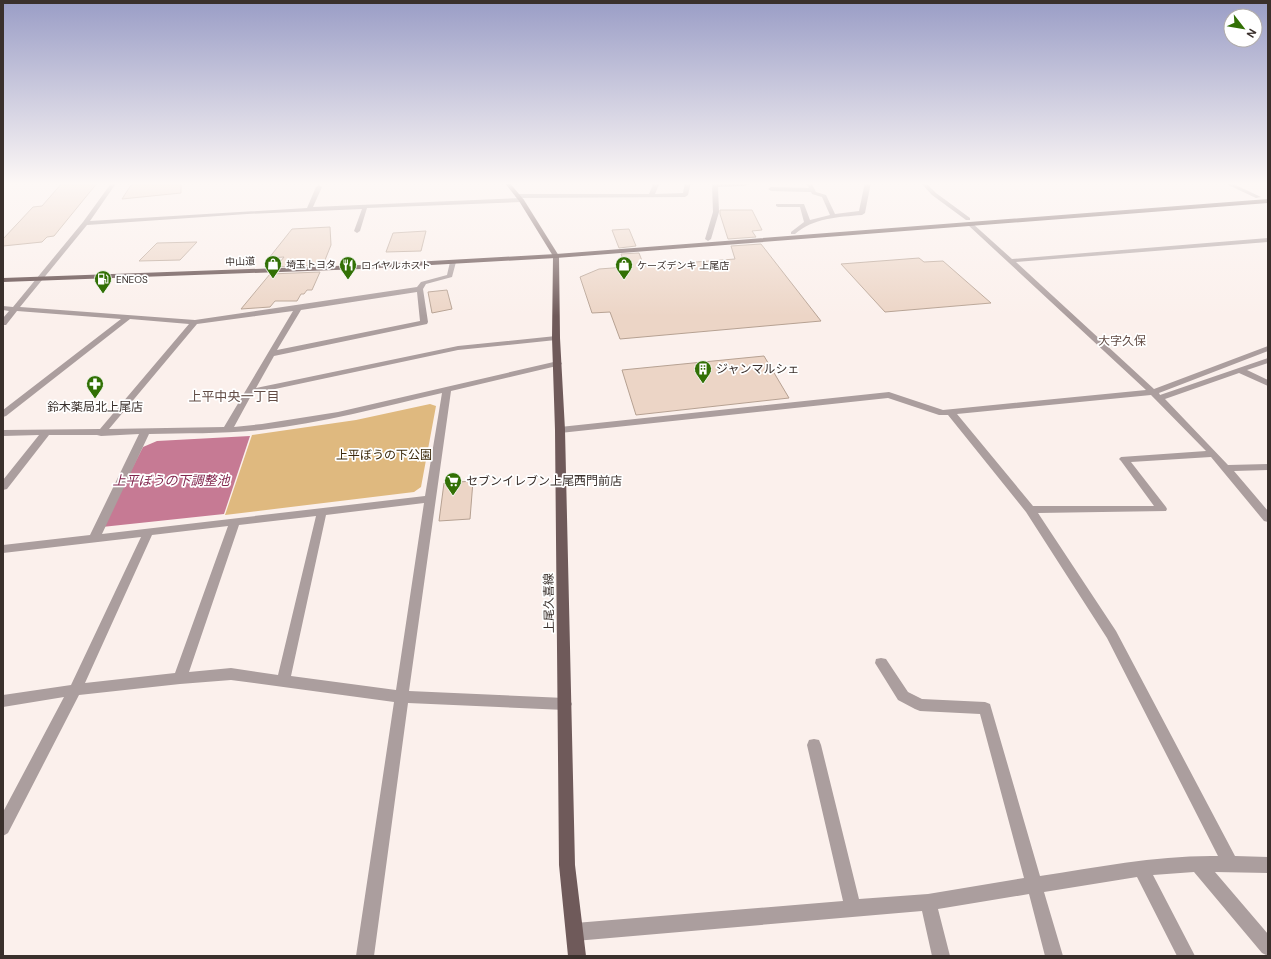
<svg xmlns="http://www.w3.org/2000/svg" width="1271" height="959" font-family="'DM Sans','Noto Sans JP',sans-serif">
  <style>
    .green { fill: #dfb97f }
    .water { fill: #c67a94 }
    .building { fill: #ecd5c6; stroke: #b6a192 }
    .lines { fill: none; stroke-linecap: round; stroke-linejoin: round }
    .minor { fill: #ab9e9e; fill-rule: evenodd }
    .major { fill: #6f5a5a; fill-rule: evenodd }
    .highway { fill: #594242; fill-rule: evenodd }
    .labels { text-anchor: middle; stroke-width: 3.5; stroke-linejoin: round; paint-order: stroke }
    .far-street-label { font-size: 10px; fill: #3a302c; stroke: #fff }
    .far-poi-label { font-size: 10px; fill: #3a302c; stroke: #fff; text-anchor: start }
    .far-quarter-label { font-size: 12px; fill: #624c45; stroke: #fff }
    .poi-label { font-size: 12px; fill: #3a302c; stroke: #fff; text-anchor: start }
    .park-label { font-size: 12px; fill: #3a2809; stroke: #fff }
    .street-label { font-size: 12px; fill: #3a302c; stroke: #fff }
    .neighbourhood-label { font-size: 13px; fill: #624c45; stroke: #fff }
    .water-label { font-size: 13px; font-style: italic; fill: #82264e; stroke: #fff }
  </style>
  <rect width="100%" height="100%" fill="#fbf0ec"/>
  <path class="green" d="M 430,404 L 436,406 L 421,487 L 414,492 L 225,515 L 252,435 L 356,420 Z"/>
  <path class="water" d="M 250,436 L 224,514 L 102,527 L 143,447 L 157,441 Z"/>
  <path class="building" d="M 63,182 L 98,182 L 54,236 L 47,237 L 42,242 L 3,246 L 3,239 L 33,207 L 42,206 Z
    M 133,182 L 181,182 L 181,193 L 122,199 Z
    M 720,210 L 752,210 L 762,230 L 752,231 L 756,237 L 728,239 L 720,214 Z
    M 330,227 L 331,245 L 323,265 L 276,267 L 284,257 L 269,258 L 292,229 Z
    M 629,229 L 636,246 L 619,248 L 612,230 Z
    M 426,231 L 421,251 L 386,252 L 393,233 Z
    M 197,242 L 180,260 L 139,261 L 157,243 Z
    M 761,244 L 821,321 L 620,339 L 610,312 L 592,313 L 580,277 L 599,269 L 626,267 L 621,254 L 639,253 L 644,266 L 735,259 L 731,246 Z
    M 919,258 L 924,262 L 943,261 L 991,303 L 885,312 L 841,264 Z
    M 320,272 L 312,290 L 307,290 L 304,294 L 301,294 L 297,301 L 275,301 L 270,307 L 241,309 L 270,274 Z
    M 447,290 L 452,309 L 432,313 L 428,292 Z
    M 764,356 L 789,398 L 636,415 L 622,370 Z
    M 473,481 L 470,519 L 439,521 L 444,483 Z"/>
  <g class="lines">
    <path class="minor" d="M 112,182 L 117,182 L 90,221 L 307,208 L 316,187 L 319,185 L 322,187 L 313,207 L 521,198 L 524,200 L 521,202 L 367,208 L 360,231 L 357,233 L 354,231 L 362,209 L 247,214 L 87,225 L 20,307 L 195,320 L 417,287 L 421,282 L 447,275 L 450,262 L 453,260 L 456,262 L 452,277 L 426,284 L 423,289 L 428,322 L 427,324 L 274,356 L 256,388 L 458,346 L 556,336 L 560,338 L 556,340 L 458,350 L 252,394 L 234,427 L 262,424 L 338,412 L 558,361 L 562,363 L 561,365 L 451,391 L 409,691 L 565,698 L 570,700 L 572,704 L 570,708 L 565,710 L 408,703 L 374,956 L 356,956 L 394,702 L 231,680 L 180,684 L 79,695 L 8,833 L 3,836 L 3,812 L 64,697 L 3,707 L 3,695 L 71,685 L 141,537 L 3,553 L 3,545 L 90,535 L 139,434 L 101,436 L 97,435 L 49,435 L 7,489 L 3,490 L 3,480 L 39,435 L 3,436 L 3,430 L 100,429 L 189,324 L 130,319 L 6,416 L 3,417 L 3,410 L 121,319 L 17,311 L 6,325 L 3,325 L 3,318 L 9,311 L 3,310 L 3,306 L 13,307 L 83,222 ZM 417,292 L 420,321 L 277,350 L 301,310 ZM 293,311 L 224,427 L 109,429 L 197,324 ZM 442,393 L 425,496 L 102,534 L 149,434 C 186,433 224,434 261,430 C 322,423 382,407 442,393 ZM 424,503 L 396,690 L 291,676 L 326,515 ZM 316,516 L 278,675 L 231,668 L 189,672 L 239,525 ZM 228,526 L 175,673 L 85,683 L 152,535 Z
      M 654,182 L 660,182 L 655,194 L 683,193 L 685,182 L 691,182 L 688,195 L 685,197 L 518,198 L 515,196 L 518,194 L 649,194 Z
      M 805,182 L 811,182 L 816,192 L 826,195 L 835,214 L 859,211 L 865,182 L 871,182 L 865,213 L 862,215 C 838,217 813,218 795,234 L 791,234 L 791,232 L 804,222 L 800,207 L 778,207 L 776,206 L 776,204 L 804,204 L 810,220 L 830,215 L 822,197 L 812,194 L 811,192 L 771,191 L 768,189 L 771,187 L 809,188 Z
      M 920,182 L 925,182 L 936,193 L 970,218 L 970,220 L 966,220 L 932,195 Z
      M 1222,182 L 1229,182 L 1261,197 L 1256,198 Z
      M 715,183 L 745,182 L 748,184 L 745,186 L 718,187 L 719,212 L 711,239 L 708,241 L 705,239 L 713,212 L 712,185 Z
      M 968,223 L 972,223 L 1012,259 L 1268,238 L 1268,242 L 1016,262 L 1154,389 L 1268,346 L 1268,351 L 1159,393 L 1160,395 L 1268,358 L 1268,363 L 1247,370 L 1268,380 L 1268,386 L 1239,373 L 1165,399 L 1228,465 L 1268,464 L 1268,470 L 1234,471 L 1268,511 L 1268,522 L 1264,521 L 1211,457 L 1131,462 L 1166,507 L 1167,509 L 1166,511 L 1038,513 L 1116,631 L 1235,856 L 1268,857 L 1268,873 L 1215,872 L 1268,934 L 1268,956 L 1262,953 L 1194,872 L 1153,875 L 1195,956 L 1177,956 L 1137,877 L 1044,892 L 1063,956 L 1045,956 L 1029,894 L 938,909 L 950,956 L 932,956 L 922,911 L 575,941 L 569,938 L 566,932 L 569,926 L 575,923 L 843,901 L 807,745 L 809,740 L 814,739 L 819,740 L 821,745 L 859,899 L 928,894 L 1024,878 L 980,714 L 920,711 L 915,709 L 898,700 L 875,663 L 876,659 L 881,658 L 886,659 L 908,692 L 922,699 L 985,702 L 990,704 L 1040,876 C 1099,867 1158,855 1218,856 L 1107,638 L 1026,512 L 948,415 L 939,415 L 888,398 L 560,433 L 555,430 L 560,427 L 889,392 L 943,410 L 1146,390 L 968,225 ZM 1151,395 L 1206,451 L 1121,457 L 1119,459 L 1121,461 L 1154,506 L 1033,506 L 957,414 Z"/>
    <path class="major" d="M 504,182 L 509,182 L 524,200 L 559,256 L 560,338 L 565,430 L 575,865 L 586,956 L 568,956 L 559,865 L 555,430 L 552,338 L 553,256 L 519,201 Z"/>
    <path class="highway" d="M 1268,199 L 1268,203 L 556,258 L 361,269 L 3,282 L 3,278 L 361,265 L 556,254 Z"/>
  </g>
  <linearGradient id="sky" x2="0" y2="1"><stop stop-color="#9a9dc6"/><stop offset="0.58" stop-color="#fdf8f6"/><stop offset="1" stop-color="#fdf8f6" stop-opacity="0"/></linearGradient>
  <rect width="1271" height="316" fill="url(#sky)"/>
  <defs>
    <g id="shop-pin" transform="scale(0.9)"><path d="M0 17L-7.5 6A9.5 9.5 0 1 1 7.5 6Z" fill="#327005" stroke="#fff"/><path d="M-5-2.5h2.3a2.7 3.5 0 0 1 5.4 0H5L5.5 6h-11ZM-1.5-2.5h3a1.5 2.3 0 0 0-3 0Z" fill="#fff"/></g>
    <g id="restaurant-pin" transform="scale(0.9)"><path d="M0 17L-7.5 6A9.5 9.5 0 1 1 7.5 6Z" fill="#327005" stroke="#fff"/><path d="M-5-6h1v4h1v-4h1v4h1v-4h1v5L-1.5 .5V6h-2V.5L-5-1ZM5-6V6H3V1.5H1.5Q1.5-4 5-6Z" fill="#fff"/></g>
    <g id="fuel-pin" transform="scale(0.9)"><path d="M0 17L-7.5 6A9.5 9.5 0 1 1 7.5 6Z" fill="#327005" stroke="#fff"/><path d="M-5.5-6h7V0h2V4h1.3V-2.5L3-4.5l.8-.8L6-3V5H2.5V1h-1V6h-7ZM-4.2-4.7v3.2H.2V-4.7Z" fill="#fff"/></g>
    <g id="building-pin" transform="scale(0.9)"><path d="M0 17L-7.5 6A9.5 9.5 0 1 1 7.5 6Z" fill="#327005" stroke="#fff"/><path d="M-4-6H4V6H1V3H-1V6H-4ZM-2.5-4.3h1.7v1.8h-1.7ZM.8-4.3h1.7v1.8H.8ZM-2.5-1h1.7V.8h-1.7ZM.8-1h1.7V.8H.8Z" fill="#fff"/></g>
    <g id="pharmacy-pin" transform="scale(0.9)"><path d="M0 17L-7.5 6A9.5 9.5 0 1 1 7.5 6Z" fill="#327005" stroke="#fff"/><path d="M-2-6h4v4h4v4h-4v4h-4v-4h-4v-4h4Z" fill="#fff"/></g>
    <g id="supermarket-pin" transform="scale(0.9)"><path d="M0 17L-7.5 6A9.5 9.5 0 1 1 7.5 6Z" fill="#327005" stroke="#fff"/><path d="M-6-5.5h2.5l.6 2H6L4.5 2H-2.5L-4.4-4H-6ZM-1.5 3.2a1.3 1.3 0 1 0 .1 0ZM3 3.2a1.3 1.3 0 1 0 .1 0Z" fill="#fff"/></g>
  </defs>
  <g fill-rule="evenodd">
    <use href="#shop-pin" x="273" y="264"/>
    <use href="#restaurant-pin" x="348" y="265"/>
    <use href="#shop-pin" x="624" y="265"/>
    <use href="#fuel-pin" x="103" y="279"/>
    <use href="#building-pin" x="703" y="369"/>
    <use href="#pharmacy-pin" x="95" y="384"/>
    <use href="#supermarket-pin" x="453" y="481"/>
  </g>
  <g class="labels">
    <g class="far-street-label">
      <text transform="translate(240 261) rotate(-2)" y="4">中山道</text>
    </g>
    <g class="far-poi-label">
      <text x="286" y="268">埼玉トヨタ</text>
      <text x="361" y="269">ロイヤルホスト</text>
      <text x="637" y="269">ケーズデンキ 上尾店</text>
      <text x="116" y="283">ENEOS</text>
    </g>
    <g class="far-quarter-label">
      <text x="1122" y="345">大字久保</text>
    </g>
    <g class="poi-label">
      <text x="716" y="373">ジャンマルシェ</text>
      <text x="95" y="411" text-anchor="middle">鈴木薬局北上尾店</text>
      <text x="466" y="485">セブンイレブン上尾西門前店</text>
    </g>
    <g class="park-label">
      <text x="384" y="459">上平ぼうの下公園</text>
    </g>
    <g class="street-label">
      <text transform="translate(549 603) rotate(-91)" y="4">上尾久喜線</text>
    </g>
    <g class="neighbourhood-label">
      <text x="234" y="401">上平中央一丁目</text>
    </g>
    <g class="water-label">
      <text x="171" y="485">上平ぼうの下調整池</text>
    </g>
  </g>
  <rect width="1271" height="959" fill="none" stroke="#3a302c" stroke-width="8"/>
  <g transform="translate(1243 28) rotate(121)"><circle r="19" fill="#ffffff" stroke="#b0acab"/>
  <path d="M0-3L7 15L0 10L-7 15Z" fill="#327005"/>
  <text y="-6" font-size="11" font-weight="bold" text-anchor="middle" fill="#3a302c">N</text>
  </g>
</svg>
